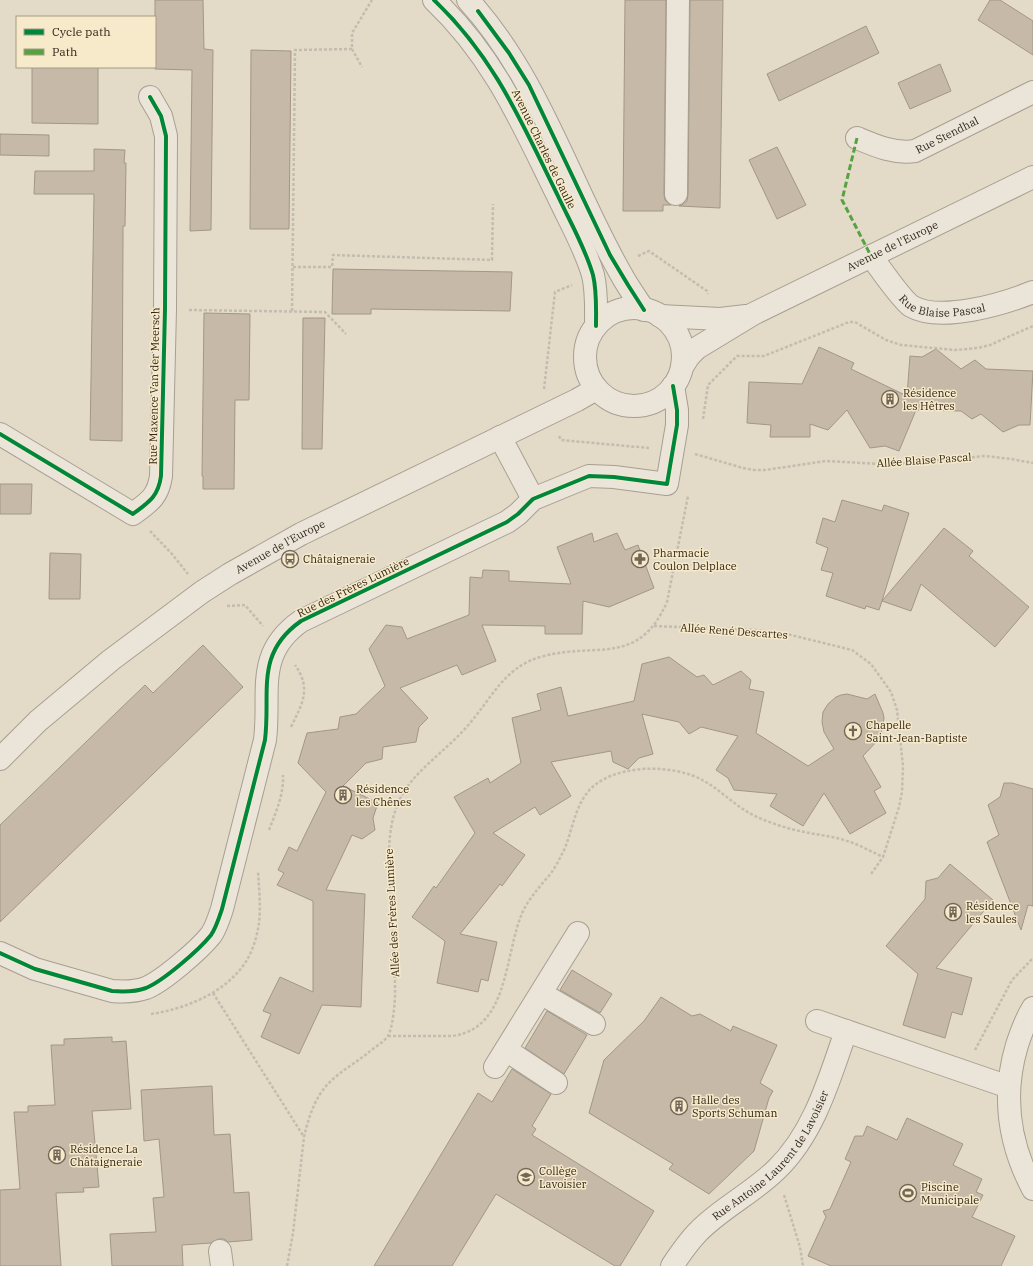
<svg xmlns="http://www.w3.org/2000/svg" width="1033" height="1266" font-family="'IBM Plex Serif',serif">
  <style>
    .building { fill: #c7b9a8; stroke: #a29687 }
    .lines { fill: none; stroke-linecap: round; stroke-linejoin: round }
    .minor-casing { stroke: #a79f91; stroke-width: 24 }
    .path { stroke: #c3bcb0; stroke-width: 2.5; stroke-dasharray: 3 2; stroke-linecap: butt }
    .minor { stroke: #ebe5d9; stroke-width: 22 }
    .quiet { stroke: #53a340; stroke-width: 3; stroke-dasharray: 6 3; stroke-linecap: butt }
    .cycleway-casing { stroke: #f6eaca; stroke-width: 6 }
    .cycleway { stroke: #00873e; stroke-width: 4 }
    .labels { text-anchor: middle; stroke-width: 3; stroke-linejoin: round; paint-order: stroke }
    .street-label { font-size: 11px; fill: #34271a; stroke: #f6eaca }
    .poi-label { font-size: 11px; fill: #34271a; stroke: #f6eaca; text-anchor: start }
  </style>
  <rect width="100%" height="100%" fill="#e3dbc7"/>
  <path class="building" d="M 155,0 L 203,0 L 204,49 L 213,50 L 211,230 L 190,231 L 192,70 L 155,69 Z
    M 625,0 L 666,0 L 664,194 L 665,200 L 671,205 L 663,205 L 663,211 L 623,211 Z
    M 690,0 L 723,0 L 720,208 L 679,206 L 682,205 L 687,201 L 688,194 Z
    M 990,0 L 1000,0 L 1033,21 L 1033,55 L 978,20 Z
    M 866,26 L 879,53 L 779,101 L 767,74 Z
    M 251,50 L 291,51 L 289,229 L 250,229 Z
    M 940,64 L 951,91 L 910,109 L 898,83 Z
    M 32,67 L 98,67 L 98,124 L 32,123 Z
    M 0,134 L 49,135 L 49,156 L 0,155 Z
    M 777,147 L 806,205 L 777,219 L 749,160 Z
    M 94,149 L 125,150 L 124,163 L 126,163 L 125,226 L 123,226 L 123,238 L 122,441 L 90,440 L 94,194 L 34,194 L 35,171 L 94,171 Z
    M 333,269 L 512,272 L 510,311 L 371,309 L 371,314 L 332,314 Z
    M 204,313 L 250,314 L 249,400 L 235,400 L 234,489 L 203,489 L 203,476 L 202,476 Z
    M 303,318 L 325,318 L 322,449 L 302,449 Z
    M 819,347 L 854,363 L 851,369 L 907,396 L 910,356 L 922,357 L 936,349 L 961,369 L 975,360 L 986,369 L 1033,371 L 1030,425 L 1019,425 L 1003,432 L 981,414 L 972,419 L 961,411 L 916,410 L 899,451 L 885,446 L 870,448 L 847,410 L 828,430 L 810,424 L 810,437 L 770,437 L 771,425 L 747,423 L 749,382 L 802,384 Z
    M 0,484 L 32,484 L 31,514 L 0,514 Z
    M 842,500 L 882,511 L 884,505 L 909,513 L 882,601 L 944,528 L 973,551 L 969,556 L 1029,607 L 995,647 L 921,584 L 911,611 L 882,601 L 879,610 L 866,606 L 865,609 L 826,596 L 833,573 L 821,570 L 828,548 L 816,543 L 823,518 L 835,522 Z
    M 592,533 L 594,542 L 617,533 L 625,550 L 638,545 L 654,588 L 609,607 L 583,601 L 582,634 L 545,634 L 545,626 L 482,625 L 496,661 L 462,675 L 457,665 L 400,688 L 428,718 L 419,727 L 416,742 L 383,747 L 382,759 L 366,763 L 343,786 L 378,803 L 373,818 L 375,830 L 362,839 L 352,835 L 326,890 L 365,894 L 361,1007 L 322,1005 L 299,1054 L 261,1037 L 271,1014 L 263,1011 L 280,977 L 313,992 L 313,901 L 277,885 L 284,873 L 278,870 L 289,847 L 297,851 L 326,792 L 298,763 L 307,733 L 338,729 L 340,717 L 356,714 L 385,686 L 369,649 L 386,625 L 402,627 L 407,639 L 469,615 L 470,577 L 482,578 L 483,570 L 509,571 L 509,581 L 571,584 L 557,547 Z
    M 50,553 L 81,554 L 80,599 L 49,599 Z
    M 203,645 L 243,687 L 0,922 L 0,825 L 145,685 L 153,693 Z
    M 669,657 L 697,677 L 704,675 L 713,685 L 741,671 L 751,680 L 749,689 L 764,692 L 756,733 L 808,766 L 834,749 L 824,732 L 822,722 L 823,712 L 828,704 L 836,697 L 841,695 L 847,694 L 867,699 L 875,694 L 883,713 L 884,718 L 882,730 L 877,741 L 863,756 L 881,787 L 874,791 L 886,813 L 850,834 L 824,793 L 803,826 L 770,806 L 777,794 L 734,790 L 728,778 L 716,770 L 738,736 L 701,727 L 689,734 L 679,722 L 642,714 L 653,754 L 639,758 L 628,769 L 613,762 L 611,751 L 551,762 L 571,796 L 540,815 L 535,807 L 493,833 L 525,855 L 502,886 L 500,884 L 460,934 L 497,942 L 488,981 L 481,979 L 478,992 L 437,983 L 445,941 L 412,917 L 434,886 L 436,888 L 475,833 L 454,797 L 488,778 L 490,783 L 521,763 L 512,718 L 541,710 L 537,694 L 561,687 L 568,716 L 634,701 L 642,664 Z
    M 1004,783 L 1012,783 L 1033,789 L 1033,906 L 1028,905 L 1021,930 L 987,842 L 999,835 L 988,805 L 1000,797 Z
    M 950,864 L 993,900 L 936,968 L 972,978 L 962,1015 L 952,1012 L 945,1038 L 903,1025 L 918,974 L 886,946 L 925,899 L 926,881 L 938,878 Z
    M 572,970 L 612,994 L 600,1013 L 560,990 Z
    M 661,997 L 692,1016 L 700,1014 L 731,1031 L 733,1026 L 777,1045 L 760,1083 L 773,1091 L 769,1098 L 754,1151 L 709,1194 L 669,1169 L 673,1164 L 589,1113 L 604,1060 L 644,1021 Z
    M 547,1011 L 587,1035 L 564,1074 L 525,1048 Z
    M 112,1037 L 112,1042 L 126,1041 L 131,1109 L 92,1111 L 99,1187 L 83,1188 L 84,1192 L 56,1193 L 61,1266 L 0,1266 L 0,1190 L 20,1189 L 14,1112 L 28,1112 L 28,1106 L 55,1105 L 51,1045 L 64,1045 L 64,1039 Z
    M 512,1069 L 551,1094 L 532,1126 L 536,1129 L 532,1135 L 654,1211 L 620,1266 L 615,1266 L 496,1194 L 452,1266 L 374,1266 L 478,1093 L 492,1102 Z
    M 212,1086 L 214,1135 L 230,1134 L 234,1193 L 249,1192 L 252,1240 L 228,1242 L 224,1239 L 219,1239 L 211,1243 L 182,1245 L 183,1266 L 112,1266 L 110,1234 L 156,1232 L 153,1198 L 164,1197 L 159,1139 L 144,1141 L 141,1090 Z
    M 907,1118 L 963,1144 L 953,1165 L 982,1179 L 976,1192 L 983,1195 L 972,1217 L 1015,1236 L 1001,1266 L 831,1266 L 808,1256 L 826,1217 L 823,1211 L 830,1209 L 851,1162 L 845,1159 L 855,1136 L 863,1136 L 867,1126 L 897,1140 Z"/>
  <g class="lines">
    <g class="minor-casing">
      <g id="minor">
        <path d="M 434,0 C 494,57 521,121 557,194 C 569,220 585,247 593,275 C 597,291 596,309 596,326"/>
        <path d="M 468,0 C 540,79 569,183 621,274 C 628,287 636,298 644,310"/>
        <path id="s1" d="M 857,138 C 876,146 894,154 915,151 L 1033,92"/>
        <path d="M 676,194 L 678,0"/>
        <path id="s2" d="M 871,256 C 880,268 901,299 911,306 C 940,323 1003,304 1033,292"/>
        <circle cx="634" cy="357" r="49"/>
        <path d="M 660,316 L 720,319 L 746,316"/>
        <path id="s3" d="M 682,367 L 689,356 L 697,348 L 753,314 L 1033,177"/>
        <path d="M 0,434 L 133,514 C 149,502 158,497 161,476 L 165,309 L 166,136 L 161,116 L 150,97"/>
        <path d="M 500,437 L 533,499"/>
        <path id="s4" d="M 0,759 L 38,721 L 111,660 L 202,592 L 230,574 L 301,534 L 577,400 L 596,389"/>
        <path d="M 0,953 L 35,969 L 112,991 C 124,992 135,992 146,988 C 163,981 199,950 211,935 C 216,928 219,918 222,909 L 265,740 C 271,693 254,654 301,621 L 507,522 L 518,514 L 533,499 L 589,476 L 614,477 L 667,484 L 677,425 L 677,410 L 673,386"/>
        <path d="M 542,994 L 594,1024"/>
        <path d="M 1033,1008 C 1026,1019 1021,1033 1017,1045 C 1002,1095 1009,1144 1033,1189"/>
        <path d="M 817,1021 L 1009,1087"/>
        <path d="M 506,1050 L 556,1083"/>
        <path d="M 495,1067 L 578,933"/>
        <path d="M 220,1251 L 222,1266"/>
        <path id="s5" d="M 672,1266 C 680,1254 688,1242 698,1232 C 721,1208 753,1193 777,1169 C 814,1133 829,1080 846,1031"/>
      </g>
    </g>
    <path class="path" d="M 352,49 L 362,67
      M 638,256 L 649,251 L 707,291 L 708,294
      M 293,267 L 332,267 L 333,255 L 492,260 L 493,204
      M 189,310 L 325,312 L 346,334
      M 292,311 L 295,50 L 352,49 L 352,33 L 372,0
      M 544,389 L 555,292 L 572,285
      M 703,419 L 708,385 L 737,356 L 764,356 L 849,322 L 855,322 L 886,340 L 901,345 L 955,350 L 978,348 L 990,345 L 1033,326
      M 559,436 L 561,440 L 649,448
      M 695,454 L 743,468 L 754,470 L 765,470 L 826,461 L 880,464 L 896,464 L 985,456 L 1011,459 L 1033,463
      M 150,531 L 172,554 L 188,574
      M 227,606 L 245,605 L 263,626
      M 654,626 L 756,630 L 787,634 L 852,650 L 871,664 L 891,692 L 897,710 L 903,766 L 902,792 L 899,807 L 883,857 L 871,874
      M 291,727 C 302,704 312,689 295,665
      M 269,830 C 276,812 284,794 283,775
      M 213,993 L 304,1137
      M 151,1014 C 185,1009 225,993 245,963 C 253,951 257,936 259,923 C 261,906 259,888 258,871
      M 388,1036 L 452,1036 C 510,1029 504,953 523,911 C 529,899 537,890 546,879 C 554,871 559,860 564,850 C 572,832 574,810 587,793 C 610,763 674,763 704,781 C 722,791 736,807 755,816 C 770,823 788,829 805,832 C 818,835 831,836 844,840 C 858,844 870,851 883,857
      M 975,1050 L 1012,980 L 1033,958
      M 784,1195 L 800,1247 L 803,1266
      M 287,1266 L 293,1233 L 304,1137 C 308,1119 315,1097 328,1084 C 340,1071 356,1063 369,1052 C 375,1047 385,1041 388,1036 C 393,1027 395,1003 395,993 C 395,963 393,932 391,902 C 389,862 383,817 410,783 C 428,761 452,745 470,723 C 493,696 506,665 544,656 C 597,642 638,667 667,602 L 688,496"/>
    <use href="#minor" class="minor"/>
    <path class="quiet" d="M 857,138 L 842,200 L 871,256"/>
    <g class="cycleway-casing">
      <path id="cycleway" d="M 434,0 C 494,57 521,121 557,194 C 569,220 585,247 593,275 C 597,291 596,309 596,326
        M 478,11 L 509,53 L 529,85 L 610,255 L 628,285 L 644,310
        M 0,434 L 133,514 C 149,502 158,497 161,476 L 165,309 L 166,136 L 161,116 L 150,97
        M 0,953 L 35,969 L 112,991 C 124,992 135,992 146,988 C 163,981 199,950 211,935 C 216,928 219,918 222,909 L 265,740 C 271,693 254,654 301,621 L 507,522 L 518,514 L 533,499 L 589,476 L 614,477 L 667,484 L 677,425 L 677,410 L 673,386"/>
    </g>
    <use href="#cycleway" class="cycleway"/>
  </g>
  <defs>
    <g id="building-ring" transform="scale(0.9)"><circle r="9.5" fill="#f6eaca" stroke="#716657" stroke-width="1.5"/><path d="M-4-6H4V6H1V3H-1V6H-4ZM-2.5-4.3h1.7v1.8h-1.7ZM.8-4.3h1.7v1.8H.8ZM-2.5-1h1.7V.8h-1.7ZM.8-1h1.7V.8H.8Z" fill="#716657"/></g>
    <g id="bus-ring" transform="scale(0.9)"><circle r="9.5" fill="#f6eaca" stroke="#716657" stroke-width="1.5"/><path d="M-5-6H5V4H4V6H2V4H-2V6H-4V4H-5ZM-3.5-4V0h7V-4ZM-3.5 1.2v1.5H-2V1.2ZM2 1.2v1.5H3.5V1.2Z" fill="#716657"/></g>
    <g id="pharmacy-ring" transform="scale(0.9)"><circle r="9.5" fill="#f6eaca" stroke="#716657" stroke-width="1.5"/><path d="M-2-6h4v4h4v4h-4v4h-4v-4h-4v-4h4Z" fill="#716657"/></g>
    <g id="church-ring" transform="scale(0.9)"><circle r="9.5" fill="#f6eaca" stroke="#716657" stroke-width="1.5"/><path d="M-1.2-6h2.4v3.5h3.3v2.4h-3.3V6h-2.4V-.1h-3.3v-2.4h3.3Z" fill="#716657"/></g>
    <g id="school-ring" transform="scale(0.9)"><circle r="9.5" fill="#f6eaca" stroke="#716657" stroke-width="1.5"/><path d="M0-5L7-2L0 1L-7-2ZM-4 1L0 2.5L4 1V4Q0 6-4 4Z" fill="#716657"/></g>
    <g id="stadium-ring" transform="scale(0.9)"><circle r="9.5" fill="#f6eaca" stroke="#716657" stroke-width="1.5"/><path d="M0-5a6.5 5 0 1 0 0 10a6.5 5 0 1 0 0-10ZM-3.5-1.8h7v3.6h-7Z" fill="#716657"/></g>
  </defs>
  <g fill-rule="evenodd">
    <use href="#building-ring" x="890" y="399"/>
    <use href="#bus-ring" x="290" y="559"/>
    <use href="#pharmacy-ring" x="640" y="559"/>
    <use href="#church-ring" x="853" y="731"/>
    <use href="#building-ring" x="343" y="795"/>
    <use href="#building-ring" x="953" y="912"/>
    <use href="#building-ring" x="679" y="1106"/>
    <use href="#building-ring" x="57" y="1155"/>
    <use href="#school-ring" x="526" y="1177"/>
    <use href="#stadium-ring" x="908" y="1193"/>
  </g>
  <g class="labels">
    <g class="street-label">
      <text dy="4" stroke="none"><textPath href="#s1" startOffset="96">Rue Stendhal</textPath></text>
      <text transform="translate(544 149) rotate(64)" y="4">Avenue Charles de Gaulle</text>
      <text dy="4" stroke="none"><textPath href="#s3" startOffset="245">Avenue de l'Europe</textPath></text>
      <text dy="4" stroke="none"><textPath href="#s2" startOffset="95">Rue Blaise Pascal</textPath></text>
      <text transform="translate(154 386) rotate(-89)" y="4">Rue Maxence Van der Meersch</text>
      <text transform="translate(924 460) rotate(-4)" y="4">Allée Blaise Pascal</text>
      <text dy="4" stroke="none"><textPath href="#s4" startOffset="353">Avenue de l'Europe</textPath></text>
      <text transform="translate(353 587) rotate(-26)" y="4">Rue des Frères Lumière</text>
      <text transform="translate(734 631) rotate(4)" y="4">Allée René Descartes</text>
      <text transform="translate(392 913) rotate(-93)" y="4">Allée des Frères Lumière</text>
      <text dy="4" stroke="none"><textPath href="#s5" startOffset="150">Rue Antoine Laurent de Lavoisier</textPath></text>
    </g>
    <g class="poi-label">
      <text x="903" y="397">Résidence<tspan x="903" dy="13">les Hêtres</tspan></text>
      <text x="653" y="557">Pharmacie<tspan x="653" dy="13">Coulon Delplace</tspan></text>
      <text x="303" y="563">Châtaigneraie</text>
      <text x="866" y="729">Chapelle<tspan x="866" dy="13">Saint-Jean-Baptiste</tspan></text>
      <text x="356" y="793">Résidence<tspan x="356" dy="13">les Chênes</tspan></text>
      <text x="966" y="910">Résidence<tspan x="966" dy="13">les Saules</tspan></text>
      <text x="692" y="1104">Halle des<tspan x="692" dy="13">Sports Schuman</tspan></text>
      <text x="70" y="1153">Résidence La<tspan x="70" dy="13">Châtaigneraie</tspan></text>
      <text x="539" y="1175">Collège<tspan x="539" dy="13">Lavoisier</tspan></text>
      <text x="921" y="1191">Piscine<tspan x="921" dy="13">Municipale</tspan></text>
    </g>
  </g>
  <rect x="16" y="16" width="140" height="52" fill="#f6eaca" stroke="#a89c84"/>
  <rect x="24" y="29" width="20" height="6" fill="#00873e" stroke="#a89c84"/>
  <text x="52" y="36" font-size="12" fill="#34271a">Cycle path</text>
  <rect x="24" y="49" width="20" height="6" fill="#53a340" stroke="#a89c84"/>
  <text x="52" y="56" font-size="12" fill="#34271a">Path</text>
</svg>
